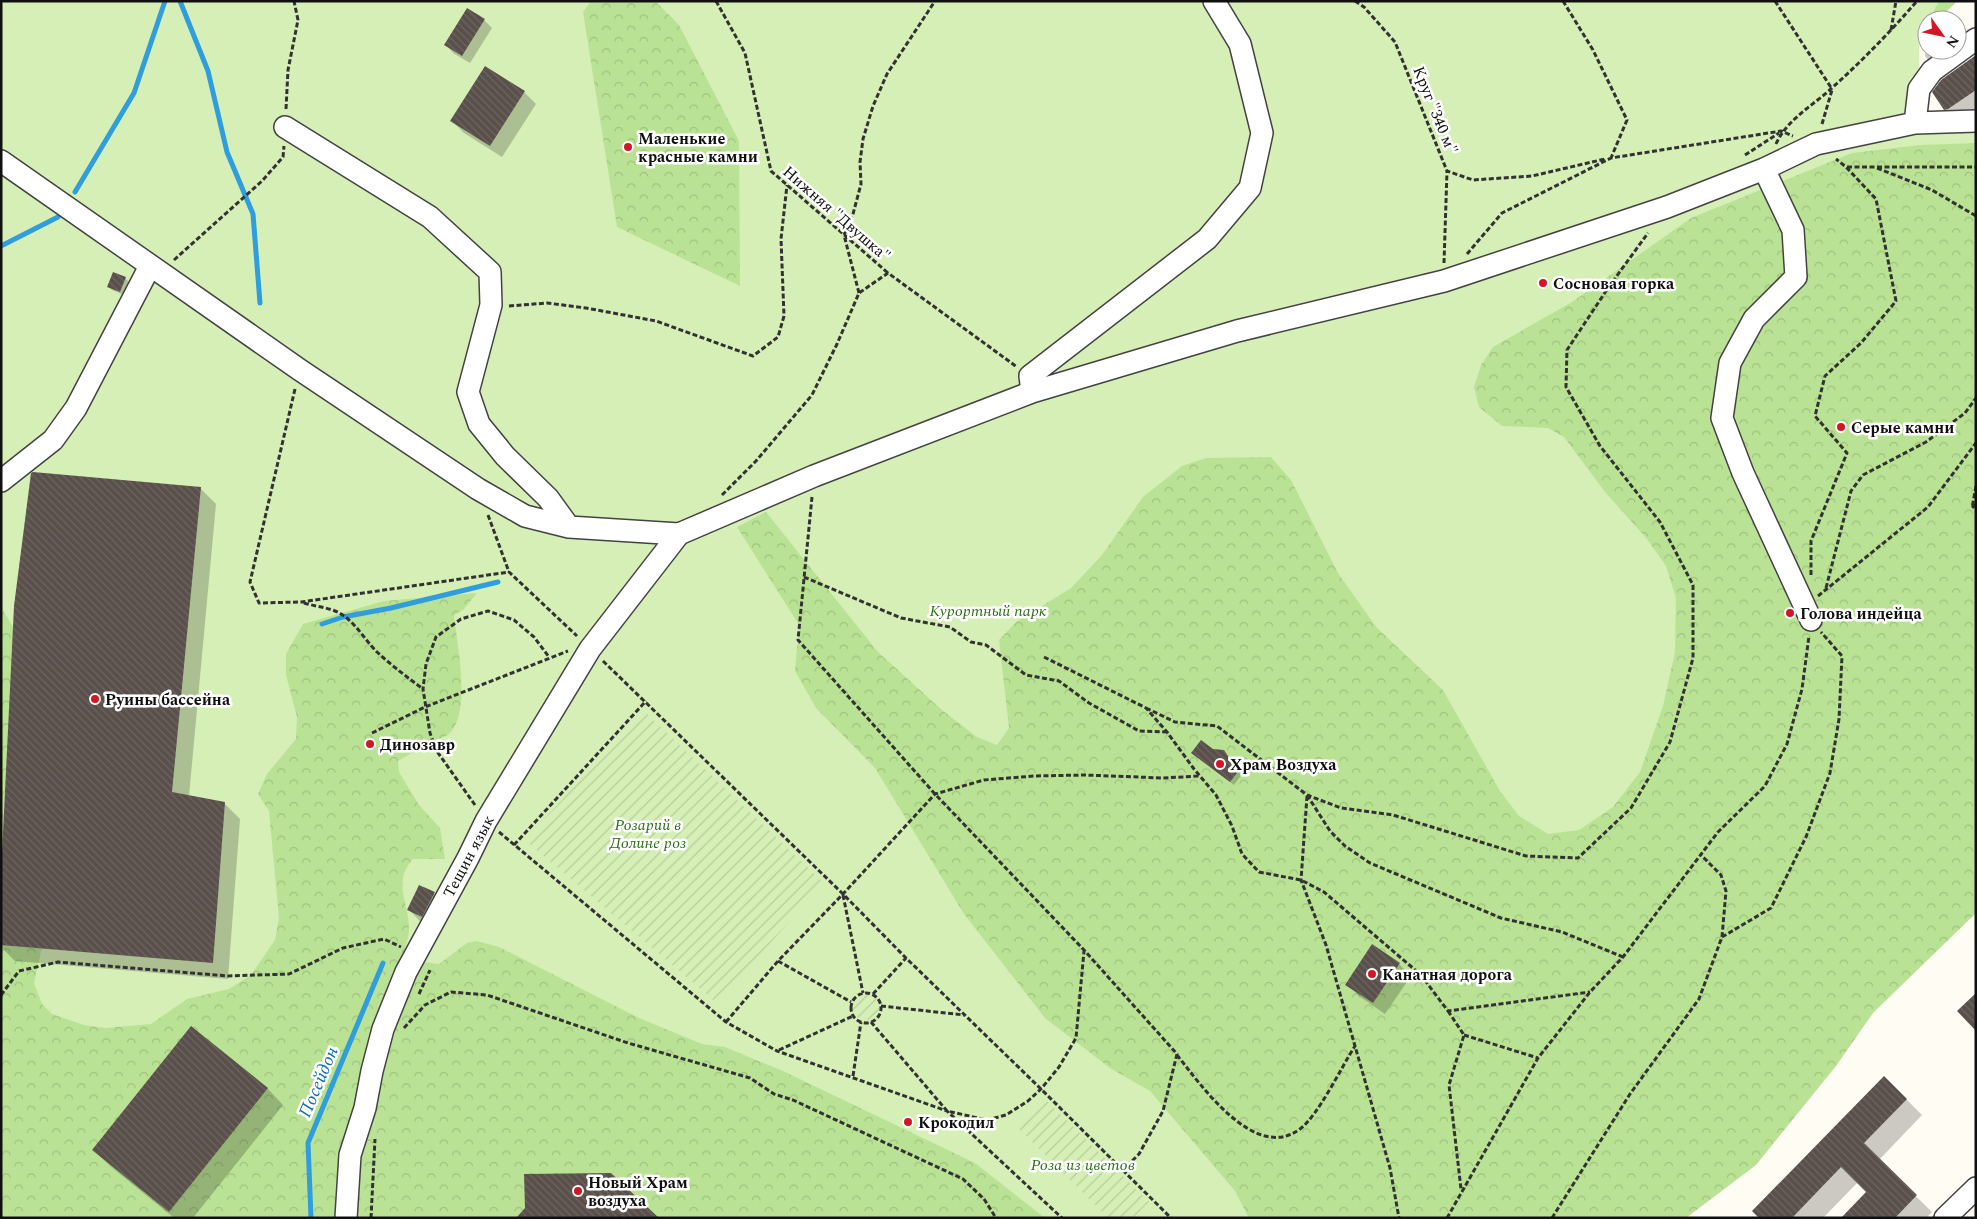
<svg xmlns="http://www.w3.org/2000/svg" width="1977" height="1219" font-family="Spectral,serif">
  <style>
    .grass { fill: #d6efb7 }
    .forest { fill: url(#forest-crowns) }
    .garden { fill: url(#garden-furrows) }
    .shadow { fill: #0003 }
    .lines { fill: none; stroke-linecap: round; stroke-linejoin: round }
    .stream { stroke: #309ddc; stroke-width: 5 }
    .building { fill: url(#building-back-hatch) }
    .minor-casing { stroke: #434343; stroke-width: 24 }
    .path { stroke: #323232; stroke-width: 3; stroke-dasharray: 5 2.5; stroke-linecap: butt }
    .minor { stroke: #fff; stroke-width: 21 }
    .poi-dot { fill: #d11726; stroke: #fff; stroke-width: 2 }
    .labels { text-anchor: middle; stroke-width: 5; stroke-linejoin: round; paint-order: stroke }
    .street-label { font-size: 16px; fill: #101010; stroke: #fff }
    .poi-label { font-size: 16px; font-weight: bold; fill: #101010; stroke: #fff; text-anchor: start }
    .park-label { font-size: 16px; font-style: italic; fill: #2d7017; stroke: #fff }
    .water-label { font-size: 18px; font-style: italic; fill: #096eb1; stroke: #fff }
  </style>
  <defs>
    <pattern id="forest-crowns" width="20" height="18" patternUnits="userSpaceOnUse" patternTransform="scale(1.25)"><rect width="20" height="18" fill="#bae294"/><path d="M2 6a3 3 0 1 1 6 0M12 15a3 3 0 1 1 6 0" fill="none" stroke="#9fc17f"/></pattern>
    <pattern id="garden-furrows" width="10" height="10" patternUnits="userSpaceOnUse" patternTransform="scale(1.25)"><rect width="10" height="10" fill="#d6efb7"/><path d="M-1 1l2-2M0 10L10 0M9 11l2-2" fill="none" stroke="#b7cc9c"/></pattern>
    <pattern id="building-back-hatch" width="6" height="6" patternUnits="userSpaceOnUse" patternTransform="scale(1.25)"><rect width="6" height="6" fill="#5a504b"/><path d="M-1 5l2 2M0 0l6 6M5-1l2 2" fill="none" stroke="#6d6561"/></pattern>
  </defs>
  <rect width="100%" height="100%" fill="#fffcf3"/>
  <path class="grass" d="M 1,1 L 1957,1 L 1938,20 L 1927,20 L 1927,30 L 1919,38 L 1920,116 L 1976,113 L 1976,905 L 1635,1218 L 1,1218 Z"/>
  <path class="forest" d="M 591,1 L 655,1 L 679,25 L 739,141 L 740,286 L 617,227 L 583,12 Z
    M 1939,1 L 1957,1 L 1938,20 L 1929,20 Z
    M 1976,143 L 1976,913 L 1873,1013 L 1836,1066 L 1756,1165 L 1686,1218 L 1249,1218 L 1235,1191 L 1150,1091 L 1110,1068 L 1045,1018 L 964,914 L 875,768 L 816,708 L 795,671 L 799,625 L 737,527 L 766,512 L 878,652 L 942,710 L 977,737 L 997,745 L 1009,728 L 999,640 L 1016,622 L 1071,588 L 1102,555 L 1143,497 L 1182,466 L 1206,458 L 1271,457 L 1291,480 L 1338,573 L 1377,628 L 1443,690 L 1500,791 L 1519,816 L 1548,834 L 1579,830 L 1613,807 L 1640,772 L 1663,706 L 1675,652 L 1676,598 L 1666,566 L 1647,539 L 1605,492 L 1564,437 L 1548,428 L 1502,426 L 1479,407 L 1474,387 L 1481,365 L 1493,347 L 1572,302 L 1691,218 L 1852,153 L 1920,145 Z
    M 477,593 L 463,610 L 454,615 C 457,644 471,708 451,732 C 446,738 438,738 431,742 C 420,748 409,755 398,761 L 399,772 L 419,805 L 440,828 L 445,859 L 413,859 C 392,882 409,903 409,929 C 409,939 404,950 401,959 L 439,964 L 467,943 L 477,941 L 499,947 L 639,1018 L 702,1044 L 725,1047 L 783,1071 L 975,1163 L 1045,1218 L 1,1218 L 1,607 L 21,640 L 46,929 L 34,983 L 42,1004 L 52,1014 L 84,1025 L 105,1028 L 151,1024 L 187,999 L 229,989 L 251,975 L 275,940 L 279,918 L 269,811 L 258,794 L 267,774 L 296,739 L 297,717 L 286,675 L 286,654 L 303,624 L 384,601 Z"/>
  <path class="garden" d="M 644,711 L 824,883 L 717,1003 L 525,840 Z
    M853 1007a13 13 0 1 1 26 0a13 13 0 1 1-26 0Z
    M 1044,1098 L 1149,1202 L 1133,1218 L 1108,1218 L 1016,1126 Z"/>
  <path class="shadow" d="M 484,20 L 492,28 L 470,63 L 453,53 L 446,45 Z
    M 1927,41 L 1927,50 L 1944,50 L 1933,60 L 1928,60 L 1925,56 Z
    M 1976,56 L 1976,113 L 1959,123 L 1945,109 Z
    M 524,92 L 536,104 L 502,157 L 464,133 L 452,121 Z
    M 125,278 L 129,282 L 124,295 L 112,290 L 109,287 Z
    M 200,488 L 216,504 L 189,796 L 224,803 L 240,819 L 228,979 L 15,961 L 1,947 L 1,901 Z
    M 1227,755 L 1231,763 L 1243,773 L 1234,785 L 1196,756 Z
    M 420,886 L 434,894 L 446,905 L 434,928 L 420,921 L 408,909 Z
    M 1399,964 L 1411,976 L 1385,1014 L 1359,996 L 1347,984 Z
    M 1884,1077 L 1922,1115 L 1879,1160 L 1932,1212 L 1926,1218 L 1842,1218 L 1868,1192 L 1858,1182 L 1823,1218 L 1761,1218 Z
    M 268,1089 L 283,1105 L 193,1218 L 174,1218 L 110,1166 L 94,1150 Z"/>
  <g class="lines">
    <path class="stream" d="M 180,1 L 208,71 L 227,152 L 253,214 L 260,303
      M 75,192 L 134,93 L 165,1
      M 1,246 L 58,217
      M 322,624 L 343,617 L 391,608 L 498,582
      M 311,1218 L 308,1143 L 383,963"/>
  </g>
  <path class="building" d="M 467,8 L 485,19 L 462,56 L 444,45 Z
    M 1976,55 L 1976,90 L 1948,109 L 1944,110 L 1932,92 L 1941,80 Z
    M 485,66 L 525,91 L 490,146 L 450,121 Z
    M 113,272 L 126,277 L 120,292 L 107,287 Z
    M 33,472 L 201,487 L 172,792 L 225,802 L 213,963 L 1,945 L 1,874 L 14,606 L 31,473 Z
    M 1201,740 L 1213,749 L 1224,750 L 1228,756 L 1228,760 L 1240,769 L 1230,782 L 1191,753 Z
    M 419,885 L 435,892 L 422,917 L 407,910 Z
    M 1372,944 L 1400,963 L 1373,1003 L 1345,985 Z
    M 1976,993 L 1976,1031 L 1957,1011 Z
    M 191,1026 L 268,1088 L 169,1212 L 92,1150 Z
    M 1884,1076 L 1907,1099 L 1864,1143 L 1917,1195 L 1895,1218 L 1841,1218 L 1866,1192 L 1841,1167 L 1792,1218 L 1759,1218 L 1752,1211 Z
    M 611,1173 L 659,1218 L 516,1218 L 525,1208 L 524,1174 Z"/>
  <g class="lines">
    <g class="minor-casing">
      <path id="minor" d="M 1915,123 L 1919,89 L 1932,71 L 1976,39
        M 285,127 L 430,217 L 490,272 L 491,305 L 468,392 L 479,424 L 505,456 L 548,498 L 569,527
        M 1,161 L 300,370 L 478,489 L 525,516 L 569,527 L 679,534 L 814,476 L 1032,392 L 1237,331 L 1444,281 L 1667,207 L 1764,169 L 1816,144 L 1915,123 L 1976,121
        M 1764,169 L 1793,230 L 1796,277 L 1754,319 L 1730,363 L 1722,418 L 1743,473 L 1811,620
        M 1032,392 L 1030,376 L 1207,239 L 1250,188 L 1262,133 L 1240,44 L 1214,1
        M 1,481 L 53,440 L 76,408 L 150,266
        M 346,1218 L 350,1155 L 365,1108 L 372,1071 L 383,1029 L 406,972 L 468,858 L 486,821 L 590,649 L 679,534
        M 1945,1218 L 1976,1188"/>
    </g>
    <path class="path" d="M 716,1 L 745,53 L 771,171 L 888,273
      M 1355,1 L 1364,7 L 1395,42 L 1447,171 L 1473,180 L 1532,176 L 1605,159
      M 1563,1 L 1593,50 L 1627,120 L 1611,158
      M 1775,1 L 1832,89
      M 1891,30 L 1896,1
      M 286,109 L 288,70 L 298,20 L 294,1
      M 1822,124 L 1832,90
      M 1776,144 C 1787,119 1814,105 1833,87 C 1863,60 1891,31 1917,1
      M 1745,155 L 1779,133
      M 1847,167 L 1976,167
      M 1877,168 L 1932,190 L 1976,216
      M 1467,254 L 1502,213 L 1611,158 L 1781,131 L 1793,136
      M 174,260 L 262,181 L 283,157 L 284,146
      M 1444,263 L 1447,171
      M 859,293 L 844,235 L 853,214 L 861,184 L 860,162 L 863,139 L 873,106 L 887,74 L 935,1
      M 509,306 L 547,303 L 586,308 L 656,321 L 753,356 L 778,337 L 784,316 L 781,239 L 787,185
      M 295,389 L 250,582 L 259,603 L 301,602 L 509,572
      M 1976,486 L 1972,508 L 1976,504
      M 722,495 L 756,461 L 812,395 L 837,344 L 859,293 L 888,273 L 1017,367
      M 812,497 L 798,640 L 935,794 L 1084,950 L 1177,1054 L 1163,1111 L 1139,1154 L 1124,1169
      M 488,515 L 509,572 L 577,636
      M 1811,575 L 1811,541 L 1847,453 L 1815,416 L 1825,376 L 1861,343 L 1896,301 L 1876,199 L 1846,167 L 1836,159
      M 804,577 L 901,618 L 950,627 L 971,642 L 986,645 L 1026,675 L 1059,681 L 1089,703 L 1139,731 L 1166,732
      M 1826,588 L 1851,491 L 1863,475 L 1926,442 L 1965,413 L 1976,398
      M 1818,596 L 1928,507 L 1976,443
      M 304,603 C 314,606 325,607 335,611 C 353,618 363,638 377,652 C 391,665 407,677 423,689
      M 1044,657 L 1146,708 L 1167,732 L 1194,769 L 1216,795 L 1232,826 L 1242,854 L 1259,872 L 1301,880 L 1324,892 L 1421,975 L 1448,1011 L 1590,992
      M 603,661 L 843,894 L 906,958 L 1041,1089 L 1171,1218
      M 1146,708 L 1175,722 L 1217,726 L 1307,795 L 1341,808 L 1393,815 L 1526,856 L 1578,858 L 1631,808 L 1670,742 L 1693,658 L 1693,585 L 1660,522 L 1600,446 L 1566,387 L 1567,350 L 1608,288 L 1648,233
      M 372,733 L 425,707 L 568,651
      M 1307,795 L 1330,831 L 1345,846 L 1370,863 L 1501,918 L 1562,932 L 1623,957
      M 1307,796 L 1301,880 L 1326,945 L 1390,1168 L 1399,1218
      M 475,805 L 436,750 L 430,733 L 423,689 L 426,664 L 436,637 L 461,619 L 488,611 L 514,620 L 534,637 L 549,657
      M 499,832 L 726,1022 L 777,1051 L 947,1111 L 1062,1218
      M 514,845 L 646,701
      M 843,895 L 863,993
      M 1722,937 L 1771,908 L 1806,837 L 1830,773 L 1839,719 L 1842,656 L 1821,632
      M 778,961 L 851,1002
      M851 1008a15 15 0 1 1 30 0a15 15 0 1 1-30 0Z
      M 419,994 L 430,970
      M 873,994 L 906,958
      M 1,995 L 19,971 L 58,962 L 228,976 L 289,974 L 343,948 L 384,939 L 401,947
      M 881,1006 L 964,1015
      M 1448,1011 L 1464,1035 L 1449,1085 L 1461,1189
      M 726,1022 L 778,961 L 843,894 L 935,794 L 984,780 L 1034,776 L 1085,775 L 1163,778 L 1200,776
      M 871,1022 L 947,1111 L 987,1120 L 1006,1115 L 1028,1101 L 1041,1089 L 1059,1067 L 1076,1038 L 1084,951
      M 404,1028 L 425,1005 L 451,992 L 487,995 L 628,1043 L 750,1078 L 774,1094 L 793,1100 L 963,1179 L 984,1199 L 996,1218
      M 1464,1035 L 1538,1058
      M 779,1050 L 853,1016
      M 1177,1055 C 1201,1085 1255,1163 1300,1129 C 1318,1116 1342,1066 1355,1046
      M 853,1076 L 861,1022
      M 371,1218 L 375,1139
      M 1447,1218 L 1538,1058 L 1590,992 L 1623,957 L 1718,832 L 1765,786 L 1787,744 L 1802,689 L 1809,636
      M 1552,1218 L 1630,1094 L 1699,999 L 1722,937 L 1726,891 L 1721,875 L 1701,855"/>
    <use href="#minor" class="minor"/>
  </g>
  <g class="poi-dot">
    <circle cx="628" cy="147" r="5"/>
    <circle cx="1543" cy="283" r="5"/>
    <circle cx="1841" cy="427" r="5"/>
    <circle cx="1790" cy="613" r="5"/>
    <circle cx="95" cy="699" r="5"/>
    <circle cx="370" cy="744" r="5"/>
    <circle cx="1220" cy="764" r="5"/>
    <circle cx="1372" cy="974" r="5"/>
    <circle cx="908" cy="1122" r="5"/>
    <circle cx="578" cy="1191" r="5"/>
  </g>
  <g class="labels">
    <g class="street-label">
      <text transform="translate(1436 110) rotate(68)" y="6">Круг "340 м"</text>
      <text transform="translate(837 213) rotate(41)" y="6">Нижняя "Двушка"</text>
      <text transform="translate(468 856) rotate(-62)" y="6">Тещин язык</text>
    </g>
    <g class="poi-label">
      <text x="638" y="144">Маленькие<tspan x="638" dy="18">красные камни</tspan></text>
      <text x="1553" y="289">Сосновая горка</text>
      <text x="1851" y="433">Серые камни</text>
      <text x="1800" y="619">Голова индейца</text>
      <text x="105" y="705">Руины бассейна</text>
      <text x="380" y="750">Динозавр</text>
      <text x="1230" y="770">Храм Воздуха</text>
      <text x="1382" y="980">Канатная дорога</text>
      <text x="918" y="1128">Крокодил</text>
      <text x="588" y="1188">Новый Храм<tspan x="588" dy="18">воздуха</tspan></text>
    </g>
    <g class="park-label">
      <text x="988" y="616">Курортный парк</text>
      <text x="648" y="830">Розарий в<tspan x="648" dy="18">Долине роз</tspan></text>
      <text x="1083" y="1170">Роза из цветов</text>
    </g>
    <g class="water-label">
      <text transform="translate(318 1082) rotate(-67)" y="6">Посейдон</text>
    </g>
  </g>
  <rect width="1977" height="1219" fill="none" stroke="#101010" stroke-width="5"/>
  <g transform="translate(1942 35) rotate(123)"><circle r="24" fill="#ffffff" stroke="#9f9f9f"/>
  <path d="M0-4L9 19L0 12L-9 19Z" fill="#d11726"/>
  <text y="-8" font-size="14" font-weight="bold" text-anchor="middle" fill="#101010">N</text>
  </g>
</svg>
